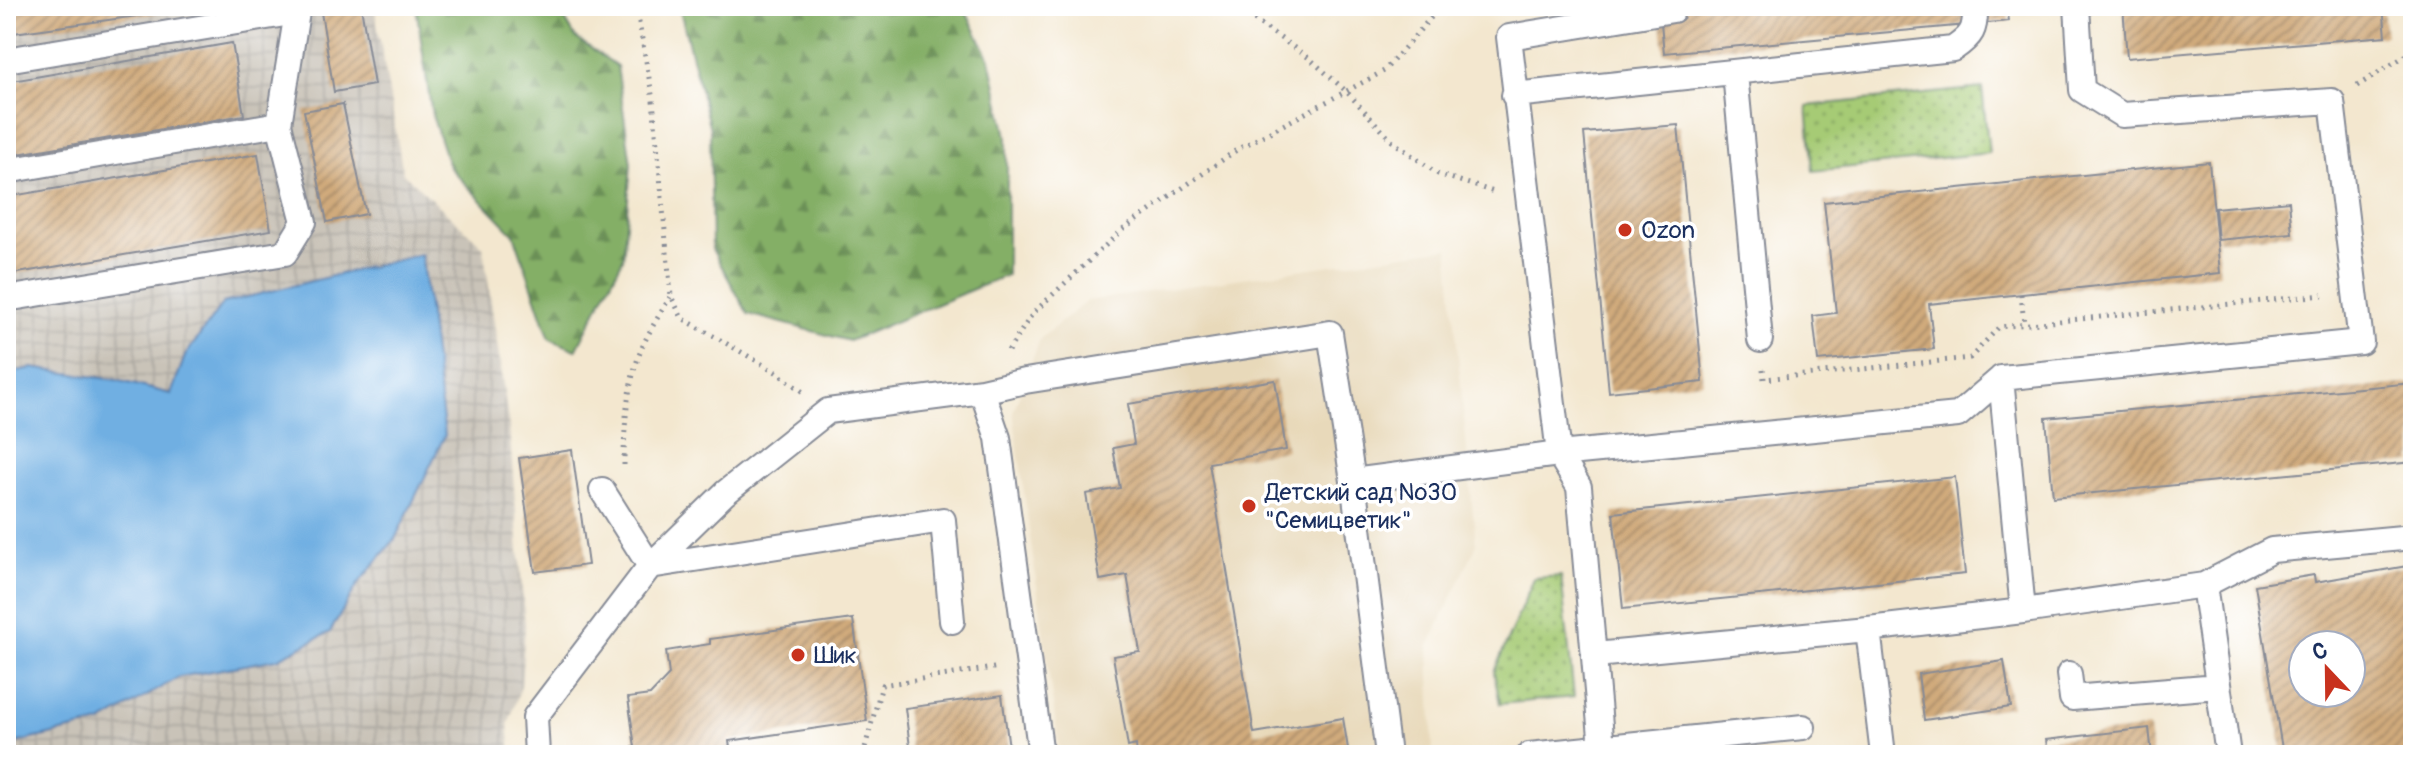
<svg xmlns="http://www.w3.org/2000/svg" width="2419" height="761" font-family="Pangolin,sans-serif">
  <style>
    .built { fill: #e8d9ba }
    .industrial { fill: url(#industrial-grid) }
    .forest { fill: url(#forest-firs); stroke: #506f62; stroke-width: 2 }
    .park { fill: url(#park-dots); stroke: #607d6a; stroke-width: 2 }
    .water { fill: #6fafe2; stroke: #456fa0; stroke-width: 2 }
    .building { fill: url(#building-hatch); fill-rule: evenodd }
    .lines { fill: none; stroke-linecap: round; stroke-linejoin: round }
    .lane-casing { stroke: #878b96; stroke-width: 28 }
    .path { stroke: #878b96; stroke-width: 5; stroke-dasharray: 2 6; stroke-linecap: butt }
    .lane { stroke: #fff; stroke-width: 24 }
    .poi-dot { fill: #c8321e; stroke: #fff; stroke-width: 3 }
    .labels { text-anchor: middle; stroke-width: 7; stroke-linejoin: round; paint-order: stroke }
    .poi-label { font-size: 24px; fill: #1b2f5e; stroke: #fff; text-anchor: start }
  </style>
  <defs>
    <pattern id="industrial-grid" width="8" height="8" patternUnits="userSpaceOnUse" patternTransform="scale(2)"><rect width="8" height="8" fill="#c9c3b8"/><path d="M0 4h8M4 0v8" fill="none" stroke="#aca8a1"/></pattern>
    <pattern id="forest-firs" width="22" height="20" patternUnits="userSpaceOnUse" patternTransform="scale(2)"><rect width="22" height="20" fill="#84af66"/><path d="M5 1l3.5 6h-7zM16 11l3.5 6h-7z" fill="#6b8f57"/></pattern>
    <pattern id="park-dots" width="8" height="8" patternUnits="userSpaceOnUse" patternTransform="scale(2)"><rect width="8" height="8" fill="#a6cb75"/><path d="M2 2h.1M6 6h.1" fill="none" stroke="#86a563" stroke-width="1.8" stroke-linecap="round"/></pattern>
    <pattern id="building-hatch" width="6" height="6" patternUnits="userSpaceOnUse" patternTransform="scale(2)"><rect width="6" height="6" fill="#d0aa7c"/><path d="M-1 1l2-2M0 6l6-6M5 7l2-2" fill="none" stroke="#a88b69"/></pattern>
  </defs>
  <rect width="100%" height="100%" fill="#fff"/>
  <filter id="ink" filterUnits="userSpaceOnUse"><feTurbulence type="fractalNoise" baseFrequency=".0125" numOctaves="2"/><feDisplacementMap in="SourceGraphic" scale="16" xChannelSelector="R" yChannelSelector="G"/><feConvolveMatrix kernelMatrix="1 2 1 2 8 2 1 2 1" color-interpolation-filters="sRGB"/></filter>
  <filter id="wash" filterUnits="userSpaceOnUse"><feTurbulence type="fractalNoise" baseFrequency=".006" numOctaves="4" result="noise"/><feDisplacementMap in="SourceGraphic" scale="32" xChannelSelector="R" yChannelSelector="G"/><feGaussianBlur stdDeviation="1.8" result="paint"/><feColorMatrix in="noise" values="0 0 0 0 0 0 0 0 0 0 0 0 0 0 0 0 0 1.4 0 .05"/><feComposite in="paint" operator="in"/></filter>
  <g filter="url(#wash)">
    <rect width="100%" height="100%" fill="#f3e7cf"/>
    <path class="built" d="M 1448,248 L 1476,546 L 1429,646 L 1433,755 L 1060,755 L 1013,412 L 1040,339 L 1087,301 Z"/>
    <path class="industrial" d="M 6,6 L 374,6 L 403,173 L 483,246 L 509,427 L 525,626 L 521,686 L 508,725 L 511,755 L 6,755 Z"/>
    <path class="forest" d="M 416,6 L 557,6 L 576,38 L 617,66 L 631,164 L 623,259 L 576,350 L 550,339 L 514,234 L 449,167 L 432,115 Z
      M 679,6 L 963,6 L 990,59 L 1007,136 L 1007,275 L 849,341 L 748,314 L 712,249 L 710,129 Z"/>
    <path class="park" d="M 1982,88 L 1989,153 L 1813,171 L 1807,106 Z
      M 1561,576 L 1574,697 L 1500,704 L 1494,672 L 1534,578 Z"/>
    <path class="water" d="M 421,254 L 445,435 L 395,539 L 358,584 L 330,632 L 277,659 L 179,677 L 101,723 L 6,745 L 6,373 L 32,368 L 117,380 L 171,394 L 185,356 L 223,303 Z"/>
    <g id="blocks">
      <path class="building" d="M 6,6 L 196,6 L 196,8 L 6,34 Z
        M 320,6 L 361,6 L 374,85 L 334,92 Z
        M 1673,6 L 2007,6 L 2009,21 L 1664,53 L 1661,23 Z
        M 2123,6 L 2383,6 L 2386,36 L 2127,58 Z
        M 232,43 L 244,115 L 6,156 L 6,82 Z
        M 343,104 L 366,214 L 327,222 L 304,111 Z
        M 1678,125 L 1703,382 L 1609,392 L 1584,133 Z
        M 258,154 L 271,230 L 6,275 L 6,197 Z
        M 2209,162 L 2220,273 L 1929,304 L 1934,349 L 1818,361 L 1813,316 L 1836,313 L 1824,202 Z
        M 2289,201 L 2292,233 L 2218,240 L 2215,208 Z
        M 1275,380 L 1286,450 L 1209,463 L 1254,733 L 1343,718 L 1349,755 L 1137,755 L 1136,745 L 1128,747 L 1113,656 L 1140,652 L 1127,575 L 1100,580 L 1086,494 L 1120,488 L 1113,448 L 1134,444 L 1128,404 Z
        M 2412,383 L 2413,462 L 2053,497 L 2046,418 Z
        M 572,450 L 588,565 L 535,572 L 519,458 Z
        M 1955,477 L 1965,574 L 1623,609 L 1613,513 Z
        M 2413,565 L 2413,755 L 2283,755 L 2255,585 L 2314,575 L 2315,582 ZM 2303,645 L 2351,645 L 2351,693 L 2303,693 Z
        M 853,619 L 867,721 L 729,741 L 731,755 L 629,755 L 628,748 L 635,747 L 628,698 L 650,695 L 669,675 L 666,651 L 710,644 L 710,639 Z
        M 2004,661 L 2011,707 L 1924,720 L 1918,674 Z
        M 1002,695 L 1010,755 L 911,755 L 905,708 Z
        M 2149,728 L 2152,755 L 2048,755 L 2046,740 Z"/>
    </g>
  </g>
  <g filter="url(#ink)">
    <use href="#blocks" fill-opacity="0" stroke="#878b96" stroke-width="2"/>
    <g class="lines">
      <g class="lane-casing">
        <path id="lane" d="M 6,60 L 297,12
          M 1735,73 L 1760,340
          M 1514,95 L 1953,49 C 1972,36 1976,30 1975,6
          M 6,171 L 279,124
          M 6,299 L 285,253 L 304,222 L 279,124 L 297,12 L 296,6
          M 2001,378 L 2023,611
          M 982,391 L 998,438 L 1041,755
          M 1353,481 L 1559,454 L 1958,415 L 2001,378 L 2361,342 L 2332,101 L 2122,115 L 2082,90 L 2077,6
          M 602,490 L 650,566 L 943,520 L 952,621
          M 2204,585 L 2228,755
          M 1868,629 L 1883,755
          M 1595,655 L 1868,629 L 2023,611 L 2204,585 L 2272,550 L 2413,537
          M 2069,674 L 2072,698 L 2218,686
          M 1602,748 L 1579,487 L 1559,454 L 1509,37 L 1673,10
          M 537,755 L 535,717 L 650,566 L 725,493 L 828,411 L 982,391 L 1025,381 L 1330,333 L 1353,481 L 1388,755
          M 1529,755 L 1803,727"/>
      </g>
      <path class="path" d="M 636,6 L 653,100 L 671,296 L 682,318 L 776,372 L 803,392
        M 1234,6 L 1309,58 L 1346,91 L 1392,141 L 1438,174 L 1497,193
        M 2357,86 L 2413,51
        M 2021,294 L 2024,324
        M 1008,351 L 1033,313 L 1121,231 L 1238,149 L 1384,71 L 1434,14 L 1438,6
        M 1763,369 L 1764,379 L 1970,358 L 1999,327 L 2323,295
        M 624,465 C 624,424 627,379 645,341 C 652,326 662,311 670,297
        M 863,755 L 882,685 L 1000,667"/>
      <use href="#lane" class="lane"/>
    </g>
  </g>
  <g class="poi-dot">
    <circle cx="1625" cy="230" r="8"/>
    <circle cx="1249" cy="506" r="8"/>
    <circle cx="798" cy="655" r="8"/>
  </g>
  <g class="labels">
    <g class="poi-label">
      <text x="1641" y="238">Ozon</text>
      <text x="1265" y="500">Детский сад №30<tspan x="1265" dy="28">"Семицветик"</tspan></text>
      <text x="814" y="663">Шик</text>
    </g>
  </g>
  <rect width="2419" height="761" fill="none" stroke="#fff" stroke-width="32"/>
  <g transform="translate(2327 669) rotate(338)"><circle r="38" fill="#ffffff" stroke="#a4acbf" stroke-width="2"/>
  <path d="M0-6L14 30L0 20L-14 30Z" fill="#c8321e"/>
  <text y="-12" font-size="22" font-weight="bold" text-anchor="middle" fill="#1b2f5e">С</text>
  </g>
</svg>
